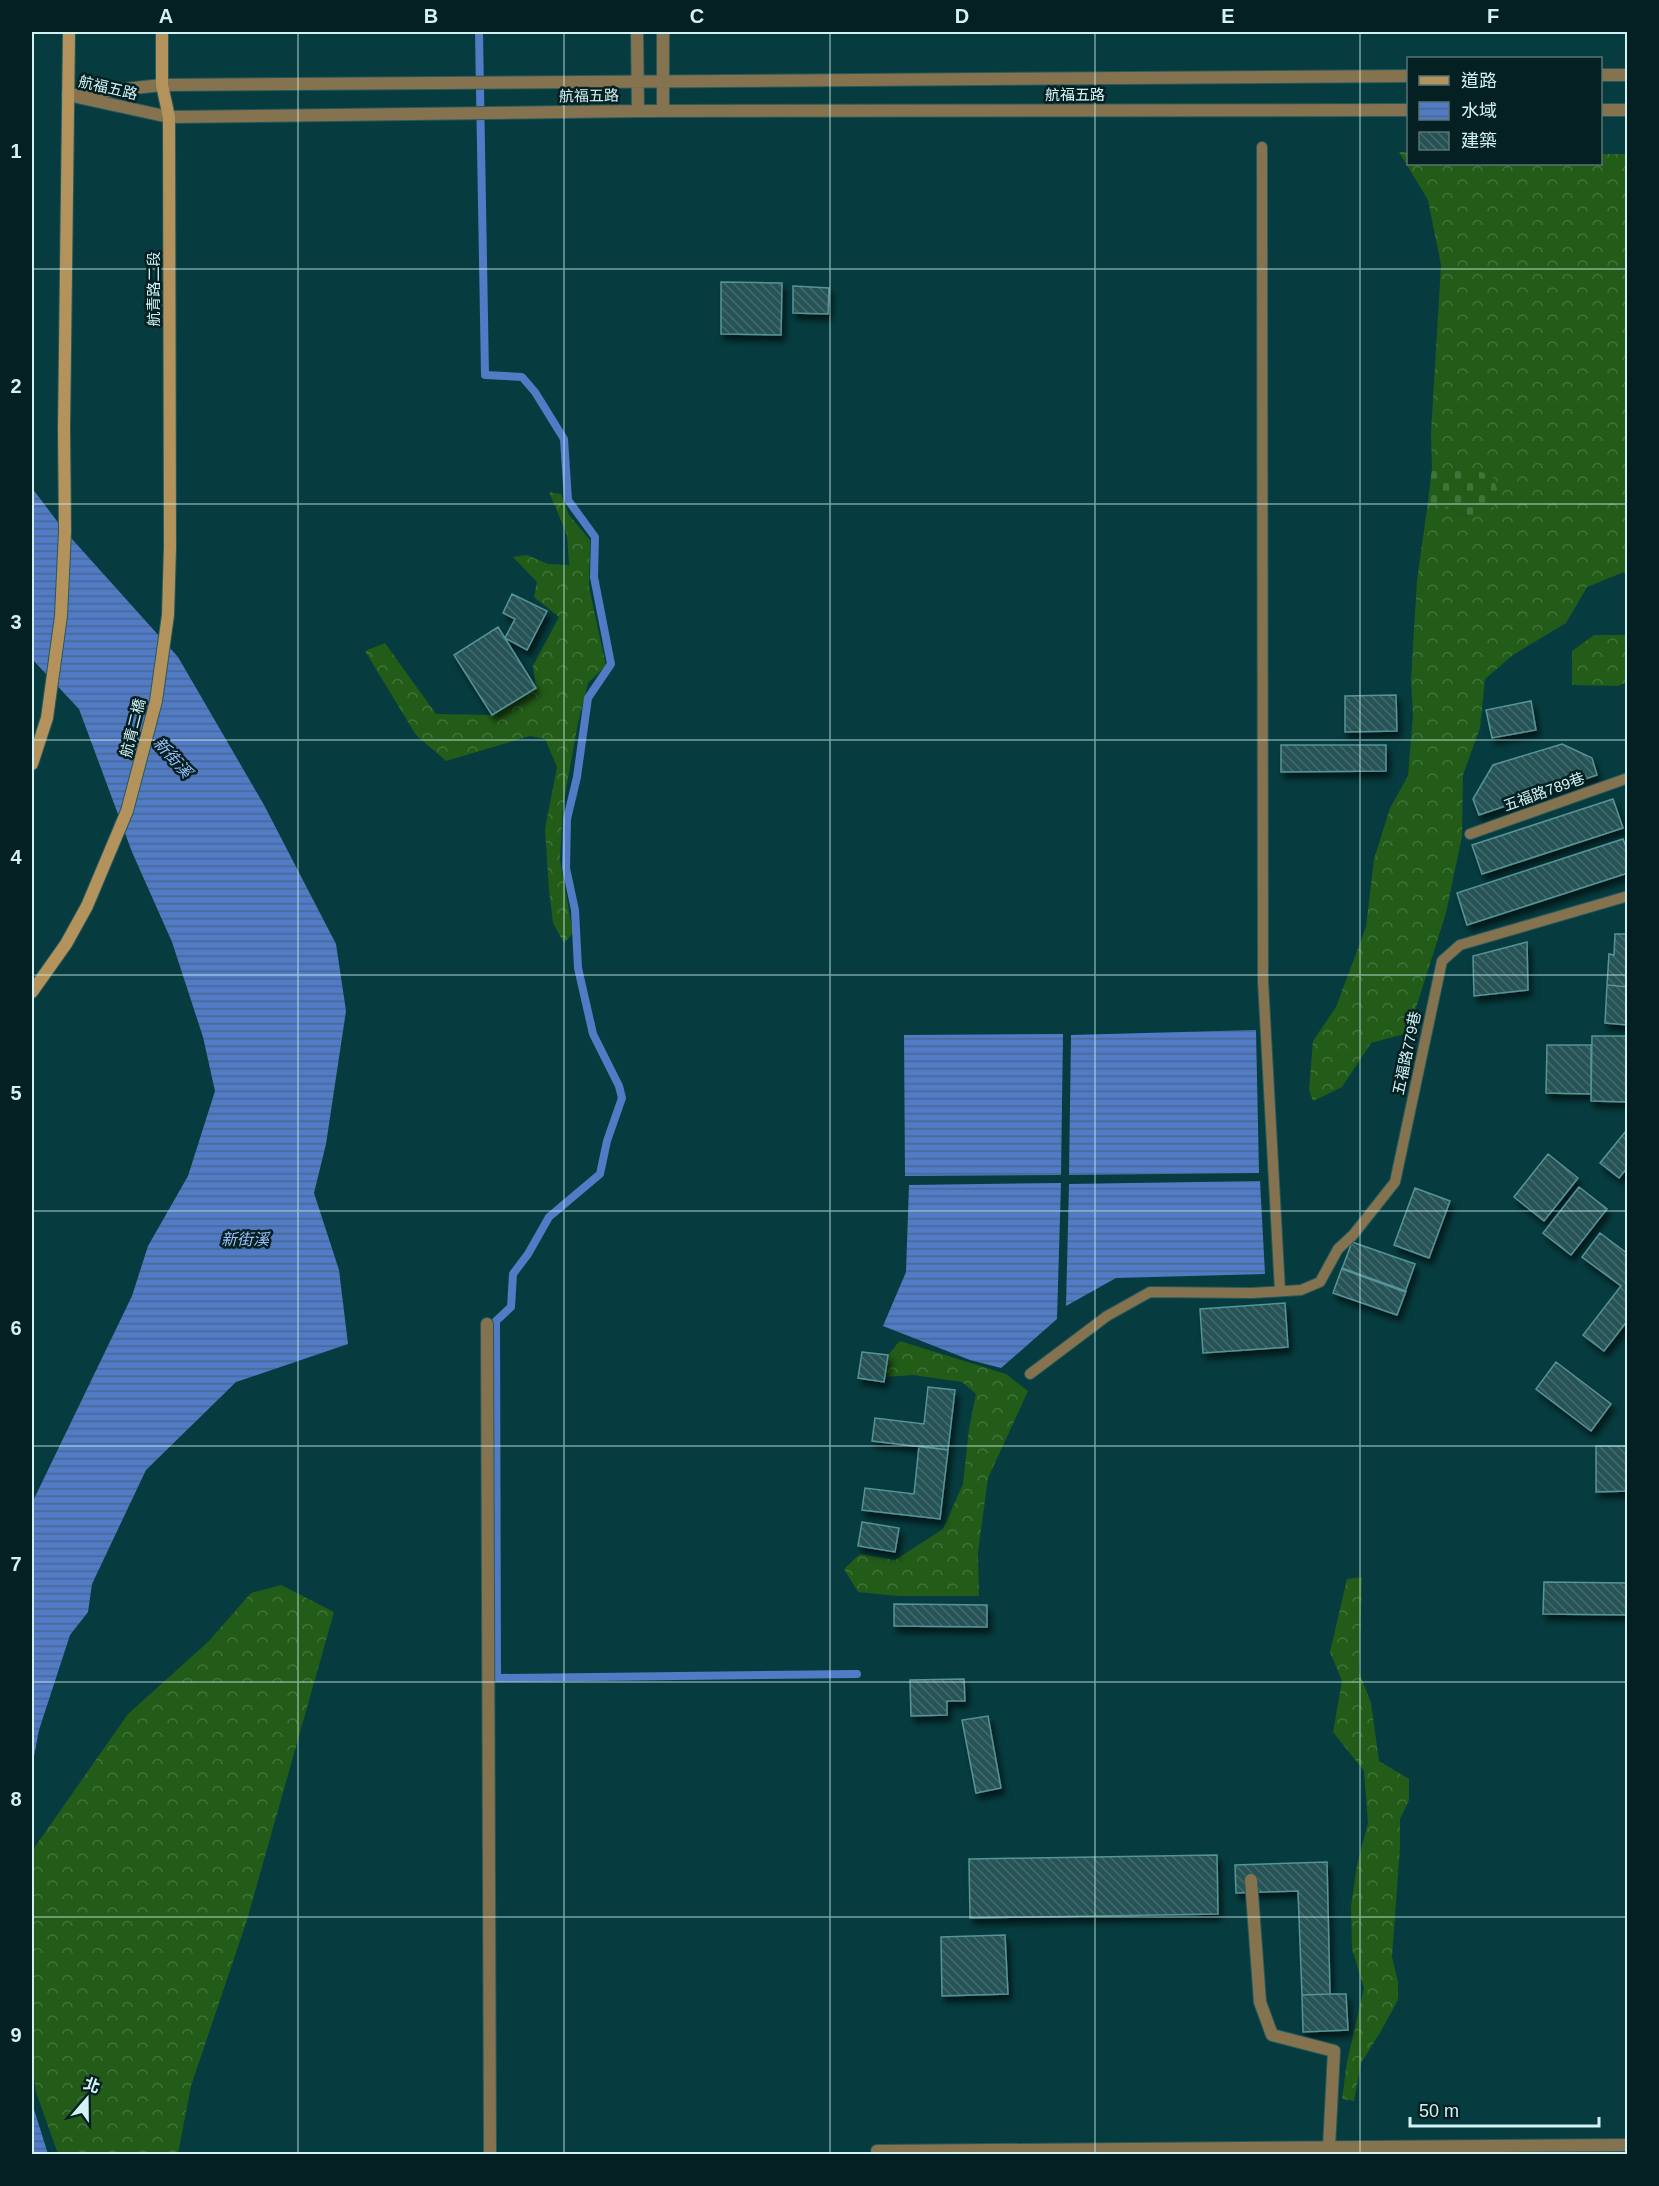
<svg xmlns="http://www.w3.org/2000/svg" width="1659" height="2186" font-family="Arial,'Noto Sans TC',sans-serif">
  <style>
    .forest { fill: url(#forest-crowns) }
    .cemetery { fill: url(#cemetery-stones) }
    .water { fill: url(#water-rules) }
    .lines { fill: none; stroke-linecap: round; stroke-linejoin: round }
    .stream { stroke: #517bc5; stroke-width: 8 }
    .building { fill: url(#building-back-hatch); stroke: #559498; stroke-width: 1.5; filter: url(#shadow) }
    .lane-casing { stroke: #27595c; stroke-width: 12 }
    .street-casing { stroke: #27595c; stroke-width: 14 }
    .secondary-casing { stroke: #27595c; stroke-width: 14 }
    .lane { stroke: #85724f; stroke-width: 10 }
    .street { stroke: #85724f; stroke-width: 12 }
    .secondary { stroke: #b3935b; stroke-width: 12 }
    .grid { fill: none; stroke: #d3f2f4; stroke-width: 1.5; stroke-opacity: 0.55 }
    .labels { text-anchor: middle; stroke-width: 5; stroke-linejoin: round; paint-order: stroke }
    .street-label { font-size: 15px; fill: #d3f2f4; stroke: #052022 }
    .water-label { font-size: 16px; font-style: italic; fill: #9ec0fb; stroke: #052022 }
    .neatline { fill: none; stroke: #d3f2f4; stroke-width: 2 }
    .grid-label { font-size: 20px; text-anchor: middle; font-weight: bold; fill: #d3f2f4 }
  </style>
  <defs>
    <pattern id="forest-crowns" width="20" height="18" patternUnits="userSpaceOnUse" patternTransform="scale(1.5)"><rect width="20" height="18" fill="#225c18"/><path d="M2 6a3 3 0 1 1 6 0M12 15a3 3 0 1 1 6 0" fill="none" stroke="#41743a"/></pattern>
    <pattern id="cemetery-stones" width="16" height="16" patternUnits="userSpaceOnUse" patternTransform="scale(1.5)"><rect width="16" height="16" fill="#225c18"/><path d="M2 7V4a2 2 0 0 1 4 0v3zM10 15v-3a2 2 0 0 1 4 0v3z" fill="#41743a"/></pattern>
    <pattern id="water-rules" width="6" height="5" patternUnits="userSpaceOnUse" patternTransform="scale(1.5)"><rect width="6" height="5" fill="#517bc5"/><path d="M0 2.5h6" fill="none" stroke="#4a6793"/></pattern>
    <pattern id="building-back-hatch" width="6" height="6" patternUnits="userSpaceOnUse" patternTransform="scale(1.5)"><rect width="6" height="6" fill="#265255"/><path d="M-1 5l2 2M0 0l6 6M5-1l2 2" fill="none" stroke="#456b6e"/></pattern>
    <filter id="shadow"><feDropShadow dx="3.5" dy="6" stdDeviation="3" flood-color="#0009"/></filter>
  </defs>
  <rect width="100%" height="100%" fill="#063c3f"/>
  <path class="forest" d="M 1399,152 L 1408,152 L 1408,164 L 1600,164 L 1601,154 L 1627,154 L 1627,575 L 1624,572 L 1587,587 L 1566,623 L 1513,655 L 1485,679 L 1480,728 L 1463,775 L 1462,836 L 1446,913 L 1408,1033 L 1371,1043 L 1342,1087 L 1313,1101 L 1309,1090 L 1313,1041 L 1336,1007 L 1366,927 L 1374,859 L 1390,808 L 1408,776 L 1413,715 L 1411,680 L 1417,580 L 1428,502 L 1473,518 L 1468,468 L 1432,468 L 1431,433 L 1441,265 L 1428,200 Z
    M 549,492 L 561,494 L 569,515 L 590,540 L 589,587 L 606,666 L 588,683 L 578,723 L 563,806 L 560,860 L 573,933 L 564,943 L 553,923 L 549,890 L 545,829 L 557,767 L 545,739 L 530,736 L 446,761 L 416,735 L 365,651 L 385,643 L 436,714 L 492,715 L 536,688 L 533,666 L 559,617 L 534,597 L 537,582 L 513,557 L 527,555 L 548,564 L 569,565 L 567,535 Z
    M 1594,635 L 1627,635 L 1627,682 L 1618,686 L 1572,685 L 1572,651 Z
    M 900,1341 L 1006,1374 L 1028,1391 L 988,1478 L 978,1552 L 979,1596 L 898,1596 L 858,1592 L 844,1569 L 860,1554 L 895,1560 L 943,1529 L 963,1484 L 969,1428 L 976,1394 L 962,1382 L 913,1375 L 885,1377 L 888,1355 Z
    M 1362,1577 L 1359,1672 L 1371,1703 L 1379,1761 L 1409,1779 L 1409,1800 L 1400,1819 L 1400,1847 L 1392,1957 L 1398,1982 L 1398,2000 L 1381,2031 L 1361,2063 L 1354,2101 L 1342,2099 L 1347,2062 L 1364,1988 L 1352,1949 L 1351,1907 L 1357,1865 L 1368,1823 L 1364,1771 L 1333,1732 L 1342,1681 L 1330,1652 L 1347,1579 Z
    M 281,1585 L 334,1612 L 247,1920 L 191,2086 L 178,2154 L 58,2154 L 36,2092 L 32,2063 L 32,1851 L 128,1714 L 208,1642 L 251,1593 Z"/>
  <path class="cemetery" d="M 1432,468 L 1468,468 L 1493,476 L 1498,493 L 1493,509 L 1473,518 L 1428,502 Z"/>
  <path class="water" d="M 32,488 L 63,529 L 178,657 L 264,805 L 336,944 L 346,1011 L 326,1144 L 314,1193 L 339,1270 L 348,1344 L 236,1382 L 146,1470 L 92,1584 L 88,1612 L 70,1635 L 39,1730 L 32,1767 L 32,1503 L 132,1296 L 148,1246 L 188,1176 L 215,1091 L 203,1037 L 172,942 L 132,852 L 79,709 L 32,659 Z
    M 1256,1030 L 1259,1173 L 1069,1175 L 1071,1035 Z
    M 1063,1034 L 1061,1175 L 905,1176 L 904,1035 Z
    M 1260,1181 L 1265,1274 L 1116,1278 L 1066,1306 L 1069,1184 Z
    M 1061,1183 L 1057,1319 L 1001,1368 L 970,1360 L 883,1326 L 906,1272 L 909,1185 Z
    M 32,2103 L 48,2154 L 32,2154 Z"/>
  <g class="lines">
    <path class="stream" d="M 479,32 L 485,375 L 522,377 L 535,392 L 564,439 L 568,500 L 595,537 L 594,577 L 611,664 L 588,698 L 577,777 L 567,819 L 566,868 L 575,910 L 578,968 L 593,1034 L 619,1086 L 622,1098 L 607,1141 L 600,1174 L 549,1217 L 528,1254 L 513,1274 L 511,1307 L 496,1321 L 497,1678 L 857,1674"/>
  </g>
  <path class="building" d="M 721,282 L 782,283 L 781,335 L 721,334 Z
    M 793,286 L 829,288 L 828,314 L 793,313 Z
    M 512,594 L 547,611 L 527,650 L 505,638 L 515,619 L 503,613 Z
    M 498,627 L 536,688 L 492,715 L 454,655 Z
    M 1396,695 L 1397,731 L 1345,732 L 1345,696 Z
    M 1531,701 L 1536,730 L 1492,738 L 1486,710 Z
    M 1562,744 L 1592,758 L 1597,775 L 1479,815 L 1473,799 L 1493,765 Z
    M 1281,745 L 1386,745 L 1386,771 L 1281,772 Z
    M 1613,799 L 1623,828 L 1482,874 L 1472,845 Z
    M 1623,839 L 1628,852 L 1628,873 L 1467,925 L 1457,893 Z
    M 1615,934 L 1628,934 L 1628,987 L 1607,985 L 1609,954 L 1614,955 Z
    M 1527,942 L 1528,990 L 1474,996 L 1473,956 Z
    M 1607,985 L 1628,987 L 1628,1025 L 1605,1023 Z
    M 1592,1036 L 1628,1036 L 1628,1102 L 1591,1101 Z
    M 1547,1045 L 1591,1045 L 1591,1094 L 1546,1093 Z
    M 1626,1131 L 1628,1132 L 1628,1167 L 1619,1178 L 1600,1163 Z
    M 1548,1154 L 1578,1178 L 1544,1221 L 1514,1197 Z
    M 1579,1187 L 1607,1209 L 1571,1255 L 1543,1233 Z
    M 1415,1188 L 1450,1201 L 1429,1258 L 1394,1245 Z
    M 1600,1233 L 1628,1254 L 1628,1320 L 1604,1351 L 1583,1335 L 1621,1286 L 1582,1257 Z
    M 1352,1242 L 1415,1264 L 1405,1292 L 1342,1269 Z
    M 1342,1268 L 1406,1291 L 1397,1315 L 1333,1293 Z
    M 1285,1303 L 1288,1347 L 1203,1353 L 1200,1309 Z
    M 862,1352 L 888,1355 L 884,1382 L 858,1378 Z
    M 1556,1362 L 1611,1404 L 1591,1431 L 1536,1389 Z
    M 928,1387 L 955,1390 L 948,1450 L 872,1441 L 875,1418 L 924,1424 Z
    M 919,1446 L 948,1450 L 940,1519 L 862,1510 L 865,1488 L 914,1494 Z
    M 1596,1446 L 1628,1446 L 1628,1491 L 1596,1492 Z
    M 862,1522 L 899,1528 L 895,1552 L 858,1546 Z
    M 1544,1582 L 1628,1583 L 1628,1615 L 1543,1614 Z
    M 894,1604 L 987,1605 L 987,1627 L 894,1626 Z
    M 964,1679 L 965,1701 L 947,1701 L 947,1715 L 911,1716 L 910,1680 Z
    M 988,1716 L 1001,1788 L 976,1793 L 962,1720 Z
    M 1217,1855 L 1218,1914 L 970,1918 L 969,1859 Z
    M 1327,1862 L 1330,1994 L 1302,1995 L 1298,1891 L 1236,1893 L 1235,1865 Z
    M 1005,1935 L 1008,1994 L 942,1996 L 941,1937 Z
    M 1330,1994 L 1346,1994 L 1348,2030 L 1303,2032 L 1302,1995 Z"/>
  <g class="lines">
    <g class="lane-casing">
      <path id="lane" d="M 1262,147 L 1263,981 L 1280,1291
        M 1470,834 L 1628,778
        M 1030,1374 L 1107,1316 L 1150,1292 L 1252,1293 L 1301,1290 L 1320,1282 L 1338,1249 L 1353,1235 L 1395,1182 L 1442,961 L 1460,945 L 1628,896"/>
    </g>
    <g class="street-casing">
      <path id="street" d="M 637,32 L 638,111
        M 663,32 L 663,111
        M 1600,75 L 1628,75
        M 78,94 L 162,85 L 1408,76
        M 68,95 L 169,117 L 638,111 L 1408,110
        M 1600,110 L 1628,110
        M 487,1324 L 490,2154
        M 1251,1880 L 1260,2002 L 1272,2035 L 1334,2051 L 1329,2147
        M 877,2151 L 1628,2145"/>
    </g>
    <g class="secondary-casing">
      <path id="secondary" d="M 32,764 L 47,718 L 61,616 L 65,531 L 64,429 L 69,32
        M 32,992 L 66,944 L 87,906 L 127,811 L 156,701 L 168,615 L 170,547 L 169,117 L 162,85 L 162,32"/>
    </g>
    <use href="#lane" class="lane"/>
    <use href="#street" class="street"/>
    <use href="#secondary" class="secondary"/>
  </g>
  <path class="grid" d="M 298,32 L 298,2154M 564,32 L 564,2154M 830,32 L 830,2154M 1095,32 L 1095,2154M 1360,32 L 1360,2154M 32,269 L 1628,269M 32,504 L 1628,504M 32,740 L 1628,740M 32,975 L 1628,975M 32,1211 L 1628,1211M 32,1446 L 1628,1446M 32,1682 L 1628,1682M 32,1917 L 1628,1917"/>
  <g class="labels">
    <g class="street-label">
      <text transform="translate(108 88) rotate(13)" y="5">航福五路</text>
      <text x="1075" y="100">航福五路</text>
      <text transform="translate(589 96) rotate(-1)" y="5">航福五路</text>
      <text transform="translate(154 289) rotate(-90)" y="5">航青路二段</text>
      <text transform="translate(133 728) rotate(-76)" y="5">航青二橋</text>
      <text transform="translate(1544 792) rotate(-20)" y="5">五福路789巷</text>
      <text transform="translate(1407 1053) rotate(-78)" y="5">五福路779巷</text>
    </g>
    <g class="water-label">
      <text transform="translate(173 757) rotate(48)" y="6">新街溪</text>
      <text x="245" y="1245">新街溪</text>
    </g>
  </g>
  <rect width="1659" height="2186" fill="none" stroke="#052022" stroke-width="66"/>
  <rect x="1407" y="57" width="195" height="108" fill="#052022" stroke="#577476" stroke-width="1.5"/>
  <rect x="1419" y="76" width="30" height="9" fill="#b3935b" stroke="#577476" stroke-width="1.5"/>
  <text x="1461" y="87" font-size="18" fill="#d3f2f4">道路</text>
  <rect x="1419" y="102" width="30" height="18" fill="url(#water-rules)" stroke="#577476" stroke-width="1.5"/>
  <text x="1461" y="117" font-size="18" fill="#d3f2f4">水域</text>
  <rect x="1419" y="132" width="30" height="18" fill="url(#building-back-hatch)" stroke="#577476" stroke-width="1.5"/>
  <text x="1461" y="147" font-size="18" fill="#d3f2f4">建築</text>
  <g transform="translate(87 2099) rotate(20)" stroke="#052022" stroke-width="4.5" paint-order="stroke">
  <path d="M0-4.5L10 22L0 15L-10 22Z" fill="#d3f2f4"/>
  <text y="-9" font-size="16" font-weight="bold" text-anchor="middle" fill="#d3f2f4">北</text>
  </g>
  <path d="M1410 2117v9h189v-9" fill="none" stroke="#d3f2f4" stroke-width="3"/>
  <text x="1419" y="2117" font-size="18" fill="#d3f2f4" stroke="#052022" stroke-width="4.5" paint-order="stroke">50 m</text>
  <rect x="33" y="33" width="1593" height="2120" class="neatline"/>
  <g class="grid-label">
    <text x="166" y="23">A</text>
    <text x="431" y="23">B</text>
    <text x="697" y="23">C</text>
    <text x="962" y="23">D</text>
    <text x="1228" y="23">E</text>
    <text x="1493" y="23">F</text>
    <text x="16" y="158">1</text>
    <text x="16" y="393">2</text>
    <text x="16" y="629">3</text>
    <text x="16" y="864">4</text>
    <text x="16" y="1100">5</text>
    <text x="16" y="1335">6</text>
    <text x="16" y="1571">7</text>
    <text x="16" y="1806">8</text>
    <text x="16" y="2042">9</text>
  </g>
</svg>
